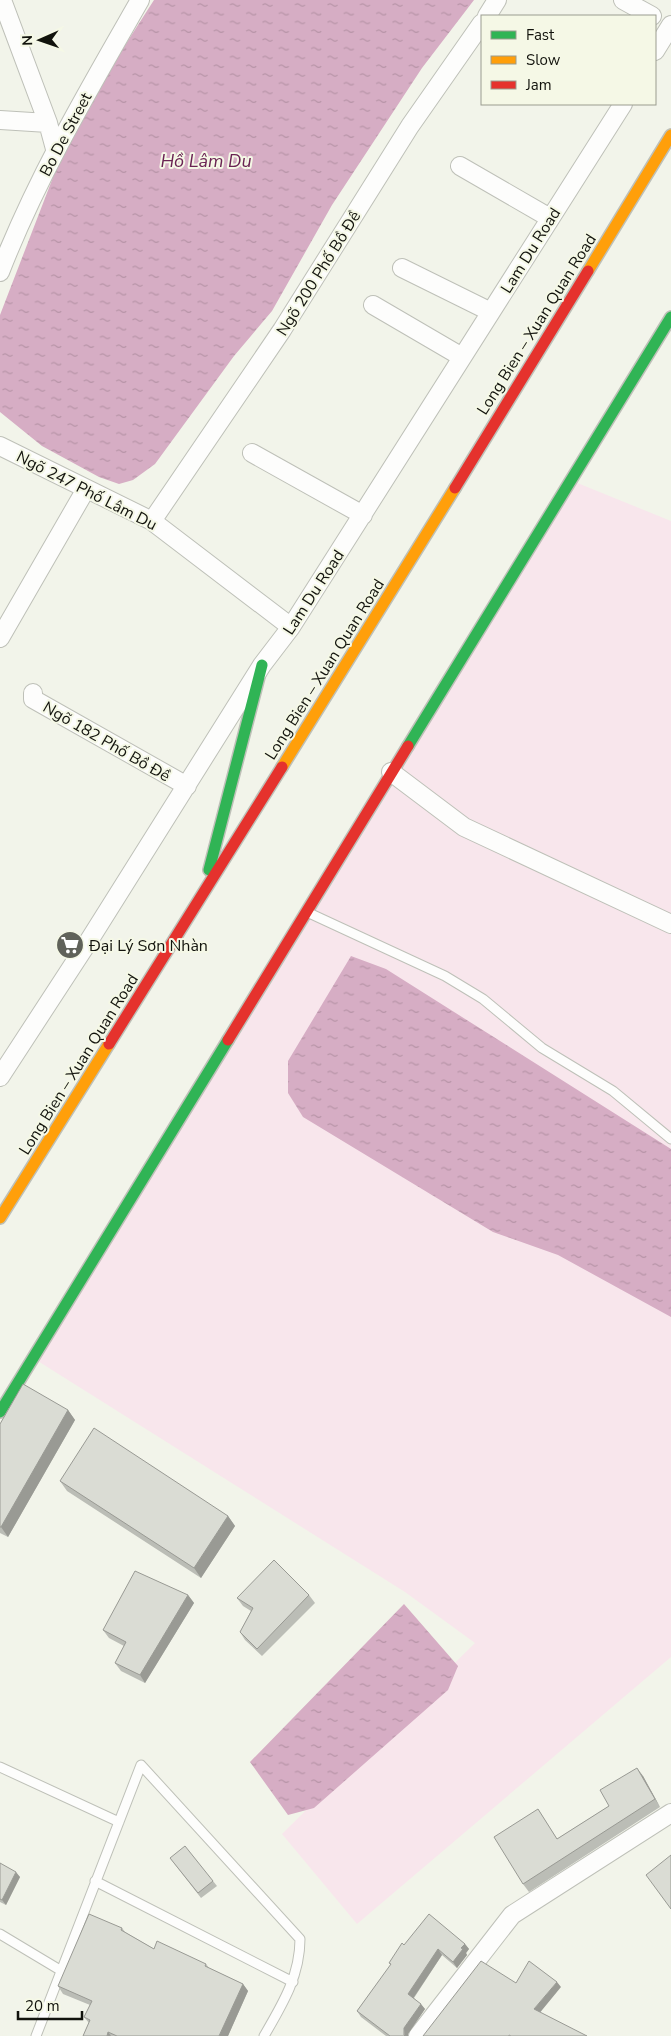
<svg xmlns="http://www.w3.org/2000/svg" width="671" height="2036" font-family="'Nunito Sans',sans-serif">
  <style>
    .park { fill: #f8e6ec }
    .water { fill: url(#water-ripples) }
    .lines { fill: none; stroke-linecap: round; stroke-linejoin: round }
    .lane-casing { stroke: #bec0b8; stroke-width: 11 }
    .street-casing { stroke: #bec0b8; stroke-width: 20 }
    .fast-casing { stroke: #bec0b8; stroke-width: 14 }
    .slow-casing { stroke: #bec0b8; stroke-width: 14 }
    .jam-casing { stroke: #bec0b8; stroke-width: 14 }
    .lane { stroke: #fdfdfc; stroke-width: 9 }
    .street { stroke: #fdfdfc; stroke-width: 18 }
    .fast { stroke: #30b455; stroke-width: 11 }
    .slow { stroke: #ff9f0a; stroke-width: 11 }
    .jam { stroke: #e5322d; stroke-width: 11 }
    .wall { fill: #bbbdb6 }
    .shaded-wall { fill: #999a94 }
    .building { fill: #dadcd4; stroke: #999a94 }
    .labels { text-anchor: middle; stroke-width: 4; stroke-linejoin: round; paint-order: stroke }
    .street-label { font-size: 16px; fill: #12130d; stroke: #f5f8e6 }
    .poi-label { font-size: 16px; fill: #12130d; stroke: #f5f8e6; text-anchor: start }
    .water-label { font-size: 18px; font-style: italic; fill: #6a2353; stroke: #f5f8e6 }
  </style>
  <defs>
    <pattern id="water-ripples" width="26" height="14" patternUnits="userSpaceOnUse" patternTransform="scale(1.25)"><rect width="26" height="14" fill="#d6adc4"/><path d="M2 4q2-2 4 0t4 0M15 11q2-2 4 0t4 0" fill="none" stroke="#b794a7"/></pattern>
  </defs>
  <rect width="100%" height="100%" fill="#f2f4ea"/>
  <path class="park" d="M 570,480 L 671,521 L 671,1657 L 357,1924 L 282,1834 L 475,1643 L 405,1592 L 33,1358 Z"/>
  <path class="water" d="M 154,0 L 474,0 L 422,68 L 332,205 L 272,311 L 234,356 L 155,464 L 133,480 L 119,484 L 99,477 L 42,446 L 0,412 L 0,315 L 57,167 L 93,95 Z
    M 351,956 L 386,969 L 671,1149 L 671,1317 L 558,1255 L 493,1232 L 303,1117 L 288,1093 L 288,1061 Z
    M 404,1604 L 458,1666 L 448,1690 L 314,1808 L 288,1815 L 250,1762 Z"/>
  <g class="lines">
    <g class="lane-casing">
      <path id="lane" d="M 309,913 L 445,976 L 483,999 L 542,1048 L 613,1091 L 671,1139
        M 0,1767 L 119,1822
        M 95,1881 L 293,1982
        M 0,1934 L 60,1970
        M 36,2036 L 141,1765 L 300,1939 C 300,1976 282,2005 264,2036"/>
    </g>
    <g class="street-casing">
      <path id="street" d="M 2,0 L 48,123 L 55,149
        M 623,0 L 652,16
        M 487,16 L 497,0
        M 655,51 L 671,25
        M 0,120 L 48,123
        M 460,166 L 550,218
        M 402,268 L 491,312
        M 0,272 C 37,177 89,89 140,0
        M 373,305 L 462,357
        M 0,446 L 152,521 L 291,627
        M 252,453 L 363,515
        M 152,521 L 282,330 L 410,126 L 482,23
        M 0,638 L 86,489
        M 33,693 L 33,699 L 187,786
        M 391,772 L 464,827 L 671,924
        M 0,1077 L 90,939 L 262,665 L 291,627 L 623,104
        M 418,2036 L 512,1915 L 671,1813"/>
    </g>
    <g class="fast-casing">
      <path id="fast" d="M 408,746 L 671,317
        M 209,870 L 262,665
        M 0,1412 L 228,1040"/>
    </g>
    <g class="slow-casing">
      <path id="slow" d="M 588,271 L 671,135
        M 282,767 L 455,488
        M 0,1218 L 109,1044"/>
    </g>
    <g class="jam-casing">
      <path id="jam" d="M 455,488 L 588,271
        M 228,1040 L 408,746
        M 109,1044 L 282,767"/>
    </g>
    <use href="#lane" class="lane"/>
    <use href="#street" class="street"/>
    <use href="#fast" class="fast"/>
    <use href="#slow" class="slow"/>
    <use href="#jam" class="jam"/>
  </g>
  <path class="wall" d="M 68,1410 L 75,1420 L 8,1537 L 0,1533 L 0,1424 Z
    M 60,1481 L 228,1516 L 235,1526 L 201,1578 L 67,1491 Z
    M 188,1595 L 194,1603 L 145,1683 L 121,1671 L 115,1663 L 124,1646 L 109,1638 L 103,1630 Z
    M 309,1595 L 315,1603 L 262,1656 L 245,1640 L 240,1632 L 251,1611 L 243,1606 L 237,1598 Z
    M 643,1776 L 660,1807 L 529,1892 L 523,1884 L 538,1809 L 557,1839 L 609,1806 Z
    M 170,1858 L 213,1881 L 217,1886 L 201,1898 Z
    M 0,1863 L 20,1877 L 6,1905 L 0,1902 Z
    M 122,1928 L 125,1932 L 154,1949 L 206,1964 L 209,1968 L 243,1984 L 248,1991 L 228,2036 L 83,2036 L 89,2023 L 84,2017 L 90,2005 L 63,1994 L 58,1986 Z
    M 465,1944 L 469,1949 L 466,1953 L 467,1955 L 457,1968 L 442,1955 L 414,1998 L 425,2009 L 408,2034 L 408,2036 L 386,2036 L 361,2017 L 357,2011 L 391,1965 L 389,1963 L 404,1945 Z"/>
  <path class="shaded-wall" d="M 68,1410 L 75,1420 L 8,1537 L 1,1527 Z
    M 228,1516 L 235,1526 L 201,1578 L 194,1568 Z
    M 188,1595 L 194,1603 L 145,1683 L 140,1675 Z
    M 637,1768 L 643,1776 L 660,1807 L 655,1799 Z
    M 16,1872 L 20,1877 L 6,1905 L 2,1900 Z
    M 465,1944 L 469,1949 L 466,1953 L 467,1955 L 457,1968 L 453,1962 L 461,1948 Z
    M 438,1949 L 442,1955 L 412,2000 L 408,1994 Z
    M 557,1982 L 561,1987 L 538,2015 L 534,2009 Z
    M 243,1984 L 248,1991 L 228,2036 L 219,2036 Z
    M 421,2004 L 425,2009 L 408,2034 L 408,2036 L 405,2036 L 404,2028 Z
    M 108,2032 L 111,2036 L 107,2036 Z"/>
  <path class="building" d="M 23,1384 L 68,1410 L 1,1527 L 0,1527 L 0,1424 Z
    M 94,1428 L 228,1516 L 194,1568 L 60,1481 Z
    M 274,1560 L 309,1595 L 257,1649 L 240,1632 L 253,1608 L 237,1598 Z
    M 135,1571 L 188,1595 L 140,1675 L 115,1663 L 126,1642 L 103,1630 Z
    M 637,1768 L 655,1799 L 523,1884 L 494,1837 L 538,1809 L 557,1839 L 609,1806 L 600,1790 Z
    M 185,1846 L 213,1881 L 198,1893 L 170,1858 Z
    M 671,1855 L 671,1909 L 646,1875 Z
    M 0,1863 L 16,1872 L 2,1900 L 0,1899 Z
    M 89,1914 L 122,1928 L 121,1930 L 154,1949 L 157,1941 L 206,1964 L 205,1966 L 243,1984 L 219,2036 L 117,2036 L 108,2032 L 107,2036 L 83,2036 L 90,2020 L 84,2017 L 92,2001 L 58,1986 Z
    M 429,1914 L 465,1944 L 461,1948 L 463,1949 L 453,1962 L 438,1949 L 408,1994 L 421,2004 L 404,2028 L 404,2035 L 405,2036 L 390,2036 L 357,2011 L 391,1964 L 389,1963 L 402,1943 L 404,1945 Z
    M 481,1961 L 516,1983 L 529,1961 L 557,1982 L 534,2009 L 587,2036 L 511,2036 L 509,2035 L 509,2036 L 423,2036 Z"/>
  <defs>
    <g id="supermarket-disc" transform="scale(1.4375)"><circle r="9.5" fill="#60625a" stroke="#f5f8e6"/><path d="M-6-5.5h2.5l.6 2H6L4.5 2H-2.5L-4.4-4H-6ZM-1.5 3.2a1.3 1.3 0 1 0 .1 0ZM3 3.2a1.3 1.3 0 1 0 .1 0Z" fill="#fff"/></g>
  </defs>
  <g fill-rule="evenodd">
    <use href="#supermarket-disc" x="70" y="945"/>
  </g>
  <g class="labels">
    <g class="street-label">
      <text transform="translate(65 134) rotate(-62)" y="6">Bo De Street</text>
      <text transform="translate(530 250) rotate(-58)" y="6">Lam Du Road</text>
      <text transform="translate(318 273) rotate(-58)" y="6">Ngõ 200 Phố Bồ Đề</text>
      <text transform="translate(536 324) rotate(-58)" y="6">Long Bien – Xuan Quan Road</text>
      <text transform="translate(87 490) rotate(27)" y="6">Ngõ 247 Phố Lâm Du</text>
      <text transform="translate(313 592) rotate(-57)" y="6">Lam Du Road</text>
      <text transform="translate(324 669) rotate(-58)" y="6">Long Bien – Xuan Quan Road</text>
      <text transform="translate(107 741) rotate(30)" y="6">Ngõ 182 Phố Bồ Đề</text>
      <text transform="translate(78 1064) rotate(-58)" y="6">Long Bien – Xuan Quan Road</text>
    </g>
    <g class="poi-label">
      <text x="89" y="951">Đại Lý Sơn Nhàn</text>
    </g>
    <g class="water-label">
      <text x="206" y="167">Hồ Lâm Du</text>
    </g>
  </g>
  <rect x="481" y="15" width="175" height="90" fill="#f5f8e6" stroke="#9a9c8f"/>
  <rect x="491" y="31" width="25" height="8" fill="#30b455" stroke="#9a9c8f"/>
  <text x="526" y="40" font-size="15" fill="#12130d">Fast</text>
  <rect x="491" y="56" width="25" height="8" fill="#ff9f0a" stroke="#9a9c8f"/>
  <text x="526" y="65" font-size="15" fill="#12130d">Slow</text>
  <rect x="491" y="81" width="25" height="8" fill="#e5322d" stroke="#9a9c8f"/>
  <text x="526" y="90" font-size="15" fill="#12130d">Jam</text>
  <g transform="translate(40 40) rotate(268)" stroke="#f5f8e6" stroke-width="4" paint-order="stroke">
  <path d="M0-4L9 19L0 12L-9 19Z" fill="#12130d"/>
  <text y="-8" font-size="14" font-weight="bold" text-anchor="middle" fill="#12130d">N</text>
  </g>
  <path d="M18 2011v8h64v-8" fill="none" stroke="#12130d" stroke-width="2.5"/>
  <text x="25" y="2011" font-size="15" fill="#12130d" stroke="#f5f8e6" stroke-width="4" paint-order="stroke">20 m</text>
</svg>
